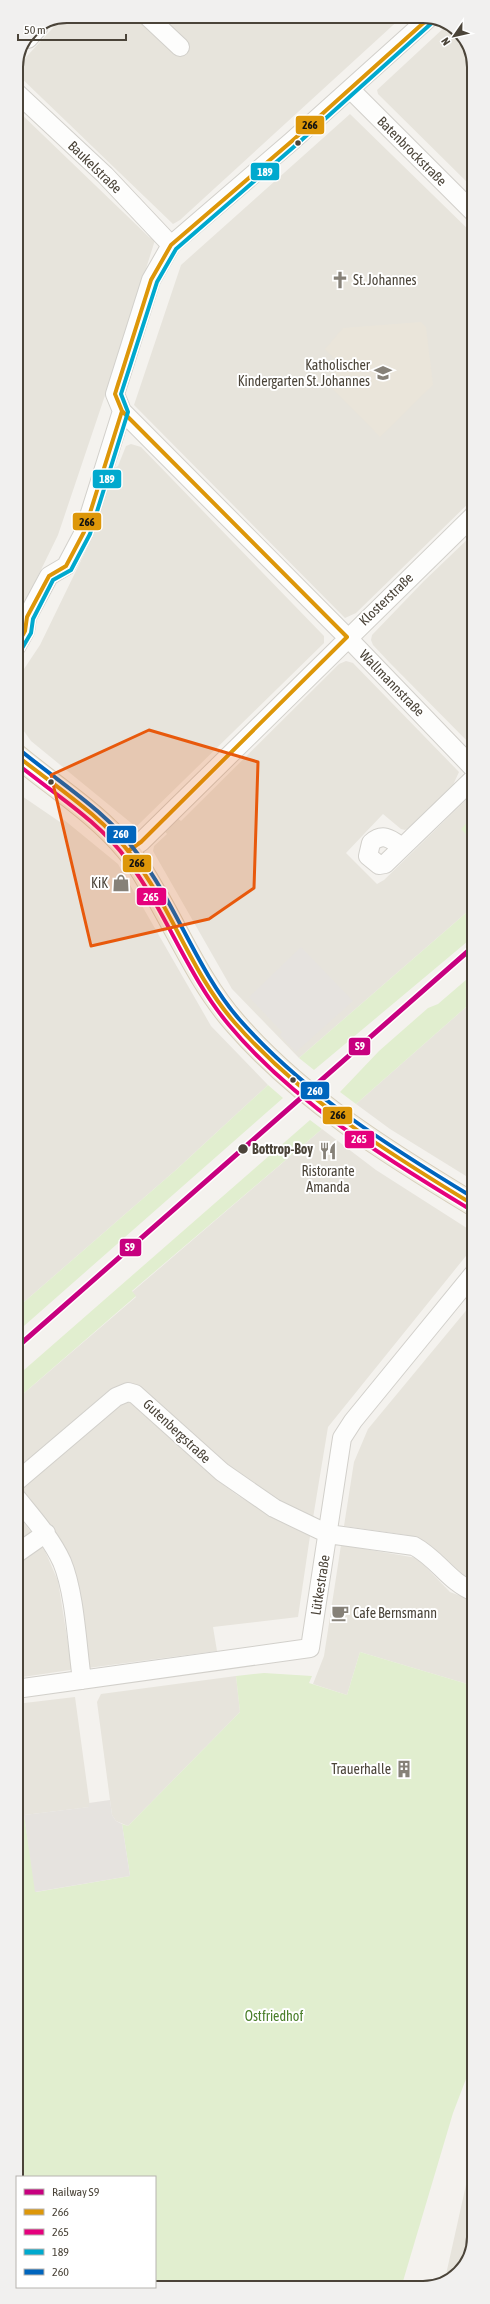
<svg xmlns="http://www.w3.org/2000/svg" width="490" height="2304" font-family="'Asap Condensed',sans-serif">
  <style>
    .residential { fill: #e7e4dc }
    .education { fill: #eae5da }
    .green { fill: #e1eecf }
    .parking { fill: #e6e3df }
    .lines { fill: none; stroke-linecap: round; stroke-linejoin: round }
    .minor-casing { stroke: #d2d0cb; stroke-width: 20 }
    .major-casing { stroke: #d6cebb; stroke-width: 24 }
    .minor { stroke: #fdfdfc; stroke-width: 18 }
    .major { stroke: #f2efe6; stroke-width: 22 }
    .bus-1-casing { stroke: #fff; stroke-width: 7 }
    .bus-2-casing { stroke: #fff; stroke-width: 7 }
    .bus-3-casing { stroke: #fff; stroke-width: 7 }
    .bus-4-casing { stroke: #fff; stroke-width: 7 }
    .bus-1 { stroke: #dd9709; stroke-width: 4 }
    .bus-2 { stroke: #e5007d; stroke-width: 4 }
    .bus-3 { stroke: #00a9ce; stroke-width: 4 }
    .bus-4 { stroke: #0065bd; stroke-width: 4 }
    .rail-1-casing { stroke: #fff; stroke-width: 8 }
    .rail-1 { stroke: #c7007f; stroke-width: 5 }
    .marked { fill: #e8590c; fill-opacity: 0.2; stroke: #e8590c; stroke-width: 3; stroke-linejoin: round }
    .bus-dot { fill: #4b4439; stroke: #fff; stroke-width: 1.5 }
    .labels { text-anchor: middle; stroke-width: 4; stroke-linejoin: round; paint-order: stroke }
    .street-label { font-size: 14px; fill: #4b4439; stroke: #fff }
    .poi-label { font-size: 14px; fill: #4b4439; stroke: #fff; text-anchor: end }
    .stop-label { font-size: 14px; font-weight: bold; fill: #4b4439; stroke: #fff; text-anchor: start }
    .park-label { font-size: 14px; fill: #4a7f2a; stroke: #fff }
    .rim { fill: none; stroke: #4b4439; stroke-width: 2 }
    .line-badge { stroke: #fff; stroke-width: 1.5 }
    .badge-label { font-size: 11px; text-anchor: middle; font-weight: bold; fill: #fff }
    .pale-badge-label { font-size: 11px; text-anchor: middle; font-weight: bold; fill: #111 }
  </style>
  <rect width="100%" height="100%" fill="#f4f2ee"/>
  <path class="residential" d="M 67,16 L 140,16 L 181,55 L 189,47 L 157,16 L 403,16 L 180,220 L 173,224 L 16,73 L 16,68 L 62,18 Z
    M 447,25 L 459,31 L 474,60 L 474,189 L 378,94 L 377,90 Z
    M 16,109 L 149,237 L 155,240 L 123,342 L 58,535 L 16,621 Z
    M 350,114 L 474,235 L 474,498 L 356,613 L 345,618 L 134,405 L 181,265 Z
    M 131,444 L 141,447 L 324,636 L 324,643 L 136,827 L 31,741 L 16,720 L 16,681 L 40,645 L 91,540 L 114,468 L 118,466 L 126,446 Z
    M 474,533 L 474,748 L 389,662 L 373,645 L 371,640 L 372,635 L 424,581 Z
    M 346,661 L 353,663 L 459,772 L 453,785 L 413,826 L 405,830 L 401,829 L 383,814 L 346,853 L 377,884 L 384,880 L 474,792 L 474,906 L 299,1058 L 232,989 L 153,851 L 154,846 L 167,834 L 164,830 L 177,818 L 181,821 L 339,664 Z
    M 16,792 L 60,822 L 63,819 L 118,864 L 211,1026 L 268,1085 L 177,1169 L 16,1309 Z
    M 474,1000 L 474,1181 L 390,1129 L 356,1104 Z
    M 322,1129 L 376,1170 L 473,1232 L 474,1246 L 328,1427 L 313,1518 L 312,1519 L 241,1479 L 139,1389 L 16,1472 L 16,1400 L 136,1297 L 132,1292 Z
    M 474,1301 L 474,1581 L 464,1577 L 422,1540 L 407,1535 L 344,1526 L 354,1462 L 368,1429 Z
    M 122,1401 L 131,1401 L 217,1480 L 237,1495 L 271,1516 L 310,1536 L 298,1617 L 213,1627 L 217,1651 L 88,1668 L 79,1617 L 22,1492 L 23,1487 Z
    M 16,1512 L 45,1551 L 58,1581 L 72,1668 L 70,1670 L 16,1678 Z
    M 341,1545 L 417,1558 L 450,1592 L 474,1601 L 474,1686 L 360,1652 L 347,1695 L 313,1684 L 324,1656 Z
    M 236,1676 L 240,1712 L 128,1826 L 116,1821 L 112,1815 L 97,1702 L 101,1694 Z
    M 75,1697 L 90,1807 L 16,1816 L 16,1704 Z
    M 474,2149 L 474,2237 L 461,2270 L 445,2279 Z"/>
  <path class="education" d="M 421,322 L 426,327 L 433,385 L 380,437 L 325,381 L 341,366 L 325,349 L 343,328 Z"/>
  <path class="green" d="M 474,815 L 474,842 L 461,829 Z
    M 474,906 L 474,936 L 314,1070 L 299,1058 Z
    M 474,973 L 474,1000 L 356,1104 L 340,1092 L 379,1051 L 428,1008 L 438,1004 Z
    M 268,1085 L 283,1098 L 16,1333 L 16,1309 L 177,1169 Z
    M 310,1120 L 322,1129 L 132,1291 L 136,1296 L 16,1400 L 16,1377 Z
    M 360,1652 L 474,1686 L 474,2058 L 453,2113 L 401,2288 L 61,2288 L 155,2287 L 155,2177 L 17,2177 L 16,2244 L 16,1816 L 24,1815 L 36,1892 L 130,1876 L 122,1824 L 128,1826 L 240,1712 L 236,1676 L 264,1673 L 312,1676 L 309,1683 L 347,1695 Z"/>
  <path class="parking" d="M 301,947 L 353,1001 L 296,1052 L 280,1035 L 282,1032 L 249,997 Z
    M 110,1800 L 112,1815 L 116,1821 L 122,1824 L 130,1876 L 35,1892 L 24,1815 L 89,1807 L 89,1803 Z"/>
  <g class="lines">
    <g class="minor-casing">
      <path id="minor" d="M 147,16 L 180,47
        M 430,17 L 292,141 L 171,245 L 151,280 L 115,394 L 122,411 L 347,637 L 474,769
        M 28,39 L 38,28
        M 350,89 L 474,213
        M 16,92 L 105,175 L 171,245
        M 16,647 L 25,631 L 27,617 L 49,576 L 66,566 L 84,532 L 122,411
        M 402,847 C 391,839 383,832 371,843 L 368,856 L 379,865 L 385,864 L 474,778
        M 128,851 L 141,842 L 474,515
        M 16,1482 L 116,1397 L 128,1392 L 135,1394 L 222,1472 L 274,1508 L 328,1534 L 414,1546 C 438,1559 449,1582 474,1592
        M 16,1497 C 33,1518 51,1538 62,1562 C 75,1593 77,1645 82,1680
        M 16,1554 L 46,1533
        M 16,1689 L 310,1648 L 342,1438 L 353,1421 L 474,1273"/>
    </g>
    <g class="major-casing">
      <path id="major" d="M 16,755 C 53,786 97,813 128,851 C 140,865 148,882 158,898 C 182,940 203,987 235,1023 C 301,1099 388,1153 474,1205"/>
    </g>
    <use href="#minor" class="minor"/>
    <use href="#major" class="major"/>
    <g class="bus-1-casing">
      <path id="bus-1" d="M 16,647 L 25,631 L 27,617 L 49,576 L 66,566 L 84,532 L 122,411 L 115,394 L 119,381
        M 16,755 C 56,787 101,815 132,856 C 172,908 191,973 235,1023 C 302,1099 388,1153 474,1205
        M 128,851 L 141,842 L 347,637 L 122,411 L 115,394 L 151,280 L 171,245 L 292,141 L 430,17"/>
    </g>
    <g class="bus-2-casing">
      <path id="bus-2" d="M 16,763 C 54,794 99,821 128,861 C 167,913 187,975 229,1025 C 294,1103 385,1158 471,1210"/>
    </g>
    <g class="bus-3-casing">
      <path id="bus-3" d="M 21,650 L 31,633 L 33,619 L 53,580 L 71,570 L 90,534 L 128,412 L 121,394 L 157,282 L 176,249 L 296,145 L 434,21"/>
    </g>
    <g class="bus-4-casing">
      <path id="bus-4" d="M 20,750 C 60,783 106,811 137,853 C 177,905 196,969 239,1019 C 305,1094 390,1147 474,1198"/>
    </g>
    <use href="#bus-1" class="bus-1"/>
    <use href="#bus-2" class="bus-2"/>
    <use href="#bus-3" class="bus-3"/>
    <use href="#bus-4" class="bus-4"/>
    <g class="rail-1-casing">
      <path id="rail-1" d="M 16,1348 L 474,946"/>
    </g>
    <use href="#rail-1" class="rail-1"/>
  </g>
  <path class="marked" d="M 149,730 L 258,762 L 254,888 L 209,919 L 91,946 L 51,775 Z"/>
  <defs>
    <g id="church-bare" transform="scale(1.38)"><path d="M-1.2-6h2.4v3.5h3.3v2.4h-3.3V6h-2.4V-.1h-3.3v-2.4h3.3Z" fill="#868178" stroke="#fff" stroke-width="2.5" paint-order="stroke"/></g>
    <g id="school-bare" transform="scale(1.38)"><path d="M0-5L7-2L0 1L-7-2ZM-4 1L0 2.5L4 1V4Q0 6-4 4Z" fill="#868178" stroke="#fff" stroke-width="2.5" paint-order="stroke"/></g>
    <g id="shop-bare" transform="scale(1.38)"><path d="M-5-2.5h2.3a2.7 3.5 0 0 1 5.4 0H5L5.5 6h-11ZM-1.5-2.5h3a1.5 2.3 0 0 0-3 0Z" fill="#868178" stroke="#fff" stroke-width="2.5" paint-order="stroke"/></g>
    <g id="restaurant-bare" transform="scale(1.38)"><path d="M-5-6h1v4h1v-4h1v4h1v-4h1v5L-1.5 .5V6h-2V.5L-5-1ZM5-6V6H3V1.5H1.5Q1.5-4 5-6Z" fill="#868178" stroke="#fff" stroke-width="2.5" paint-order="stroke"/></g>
    <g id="cafe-bare" transform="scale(1.38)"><path d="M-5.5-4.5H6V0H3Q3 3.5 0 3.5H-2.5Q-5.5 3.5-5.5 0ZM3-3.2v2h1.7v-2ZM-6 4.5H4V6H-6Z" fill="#868178" stroke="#fff" stroke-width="2.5" paint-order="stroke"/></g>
    <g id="building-bare" transform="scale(1.38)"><path d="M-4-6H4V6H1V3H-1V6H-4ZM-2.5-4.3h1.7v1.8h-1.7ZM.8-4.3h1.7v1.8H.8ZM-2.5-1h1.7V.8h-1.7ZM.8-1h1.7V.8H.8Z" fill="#868178" stroke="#fff" stroke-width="2.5" paint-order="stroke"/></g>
  </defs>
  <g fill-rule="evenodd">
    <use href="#church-bare" x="340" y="280"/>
    <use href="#school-bare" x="383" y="373"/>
    <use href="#shop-bare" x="121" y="883"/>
    <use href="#restaurant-bare" x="328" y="1151"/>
    <use href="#cafe-bare" x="340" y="1613"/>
    <use href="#building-bare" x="404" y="1769"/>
  </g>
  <g class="bus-dot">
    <circle cx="298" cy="143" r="3.5"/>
    <circle cx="51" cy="782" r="3.5"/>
    <circle cx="293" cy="1080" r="3.5"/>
    <circle cx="243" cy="1149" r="5.5"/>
  </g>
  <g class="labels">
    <g class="street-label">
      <text transform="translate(412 151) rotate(45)" y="5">Batenbrockstraße</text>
      <text transform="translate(95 167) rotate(44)" y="5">Baukelstraße</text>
      <text transform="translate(386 599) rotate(-44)" y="5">Klosterstraße</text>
      <text transform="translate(392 683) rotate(46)" y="5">Wallmannstraße</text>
      <text transform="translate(177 1431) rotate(43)" y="5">Gutenbergstraße</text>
      <text transform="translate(320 1585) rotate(-81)" y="5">Lütkestraße</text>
    </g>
    <g class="poi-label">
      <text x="353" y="285" text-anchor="start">St. Johannes</text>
      <text x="370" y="370">Katholischer<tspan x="370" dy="16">Kindergarten St. Johannes</tspan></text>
      <text x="108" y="888">KiK</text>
      <text x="328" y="1176" text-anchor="middle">Ristorante<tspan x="328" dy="16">Amanda</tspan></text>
      <text x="353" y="1618" text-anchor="start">Cafe Bernsmann</text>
      <text x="391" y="1774">Trauerhalle</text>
    </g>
    <g class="stop-label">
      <text x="252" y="1154">Bottrop-Boy</text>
    </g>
    <g class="park-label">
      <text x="274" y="2021">Ostfriedhof</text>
    </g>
  </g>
  <path d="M0 0H490V2304H0ZM67 23H423A44 44 0 0 1 467 67V2237A44 44 0 0 1 423 2281H67A44 44 0 0 1 23 2237V67A44 44 0 0 1 67 23Z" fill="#f1f0ef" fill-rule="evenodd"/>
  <path class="rim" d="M67 23H423A44 44 0 0 1 467 67V2237A44 44 0 0 1 423 2281H67A44 44 0 0 1 23 2237V67A44 44 0 0 1 67 23Z"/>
  <g class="line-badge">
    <rect x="295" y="115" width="30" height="20" rx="4" fill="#dd9709"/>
    <rect x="250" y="162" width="30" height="19" rx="4" fill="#00a9ce"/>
    <rect x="92" y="469" width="30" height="20" rx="4" fill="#00a9ce"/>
    <rect x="72" y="512" width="30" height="19" rx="4" fill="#dd9709"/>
    <rect x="106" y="825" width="31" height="19" rx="4" fill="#0065bd"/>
    <rect x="122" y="854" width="30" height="19" rx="4" fill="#dd9709"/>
    <rect x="136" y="887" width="31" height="19" rx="4" fill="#e5007d"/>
    <rect x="348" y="1037" width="23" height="19" rx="4" fill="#c7007f"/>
    <rect x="300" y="1081" width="30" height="19" rx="4" fill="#0065bd"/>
    <rect x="322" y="1106" width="31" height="19" rx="4" fill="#dd9709"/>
    <rect x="344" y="1130" width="31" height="19" rx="4" fill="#e5007d"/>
    <rect x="119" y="1238" width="23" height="19" rx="4" fill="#c7007f"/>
  </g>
  <g class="badge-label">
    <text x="265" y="176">189</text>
    <text x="107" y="483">189</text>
    <text x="121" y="838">260</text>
    <text x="151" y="901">265</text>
    <text x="360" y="1050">S9</text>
    <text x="315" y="1095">260</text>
    <text x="359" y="1143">265</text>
    <text x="130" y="1251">S9</text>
  </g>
  <g class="pale-badge-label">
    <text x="310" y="129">266</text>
    <text x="87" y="526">266</text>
    <text x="137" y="867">266</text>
    <text x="338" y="1119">266</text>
  </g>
  <rect x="16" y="2176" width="140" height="112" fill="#ffffff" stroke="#b7b4b0"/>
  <rect x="24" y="2189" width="20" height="6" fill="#c7007f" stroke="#b7b4b0"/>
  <text x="52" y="2196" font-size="12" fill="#4b4439">Railway S9</text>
  <rect x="24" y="2209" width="20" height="6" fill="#dd9709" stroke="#b7b4b0"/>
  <text x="52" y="2216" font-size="12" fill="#4b4439">266</text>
  <rect x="24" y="2229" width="20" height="6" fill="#e5007d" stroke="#b7b4b0"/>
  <text x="52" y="2236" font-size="12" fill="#4b4439">265</text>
  <rect x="24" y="2249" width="20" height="6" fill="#00a9ce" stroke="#b7b4b0"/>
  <text x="52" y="2256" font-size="12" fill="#4b4439">189</text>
  <rect x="24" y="2269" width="20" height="6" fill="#0065bd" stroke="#b7b4b0"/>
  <text x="52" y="2276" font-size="12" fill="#4b4439">260</text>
  <g transform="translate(454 36) rotate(236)" stroke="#ffffff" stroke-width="3" paint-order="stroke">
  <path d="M0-3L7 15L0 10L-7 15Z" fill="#4b4439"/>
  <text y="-6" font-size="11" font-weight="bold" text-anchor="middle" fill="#4b4439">N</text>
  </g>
  <path d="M18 34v6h108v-6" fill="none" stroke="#4b4439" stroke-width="2"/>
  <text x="24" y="34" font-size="12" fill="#4b4439" stroke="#ffffff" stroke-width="3" paint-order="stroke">50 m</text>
</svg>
